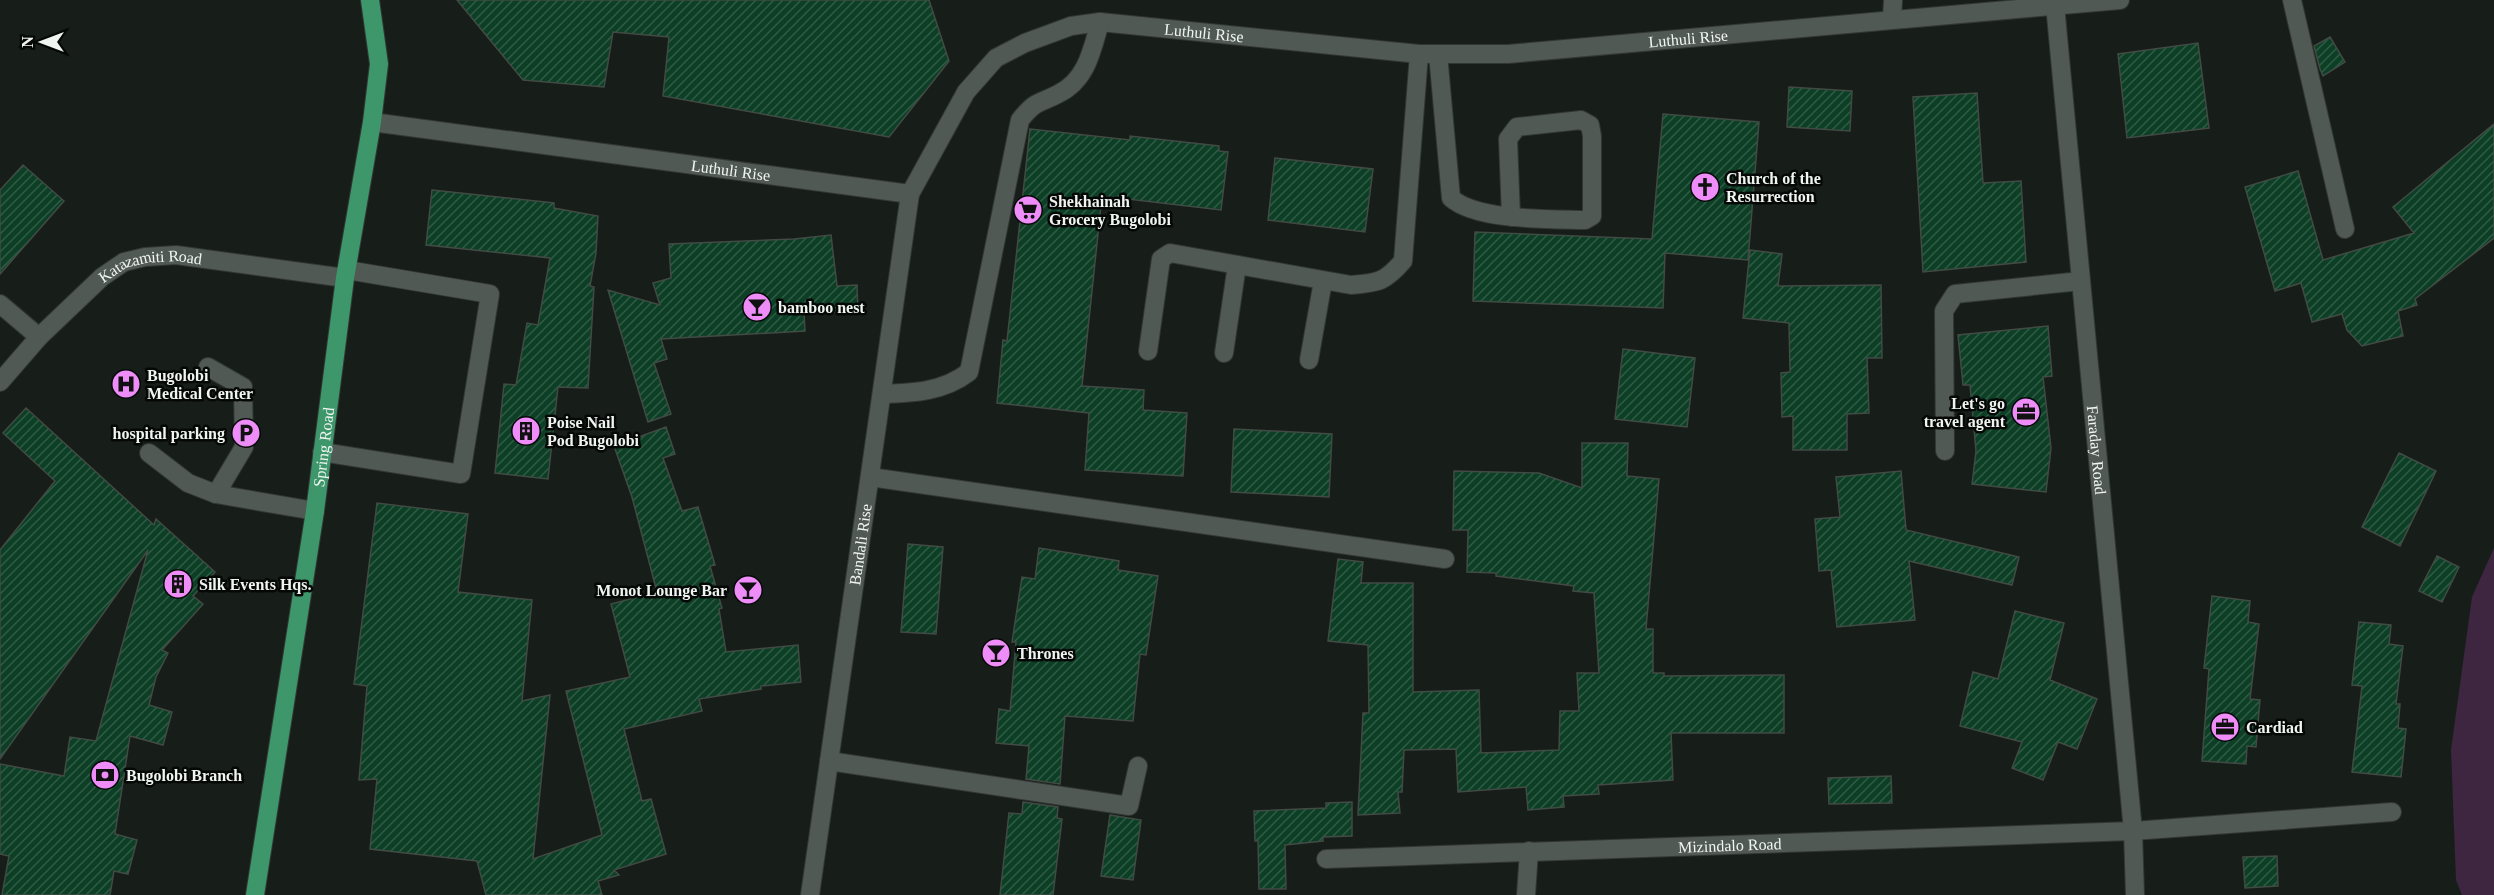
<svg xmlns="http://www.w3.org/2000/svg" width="2494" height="895" font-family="'Times New Roman',serif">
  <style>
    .green { fill: #3e2641 }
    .building { fill: url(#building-hatch); stroke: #424a44; stroke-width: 1.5 }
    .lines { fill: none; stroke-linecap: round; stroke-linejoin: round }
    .minor-casing { stroke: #333734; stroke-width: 20 }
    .major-casing { stroke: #333734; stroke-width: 20 }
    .minor { stroke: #515954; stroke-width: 18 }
    .major { stroke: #3d976a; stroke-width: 18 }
    .labels { text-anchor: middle; stroke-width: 5; stroke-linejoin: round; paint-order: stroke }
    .street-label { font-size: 16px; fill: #f0f5f2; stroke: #050806 }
    .poi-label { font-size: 16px; font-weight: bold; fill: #f0f5f2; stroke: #050806; text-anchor: start }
  </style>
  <defs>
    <pattern id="building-hatch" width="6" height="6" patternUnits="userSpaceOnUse" patternTransform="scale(1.5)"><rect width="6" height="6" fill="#0c3f25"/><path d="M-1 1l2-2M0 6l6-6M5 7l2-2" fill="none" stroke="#305b45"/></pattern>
  </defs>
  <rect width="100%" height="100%" fill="#171e1a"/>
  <path class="green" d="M 2494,548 L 2494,895 L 2462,895 L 2456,880 L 2451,750 L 2472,597 Z"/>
  <path class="building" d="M 457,0 L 929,0 L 949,61 L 889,137 L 663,96 L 669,37 L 613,32 L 604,87 L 523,80 Z
    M 2330,37 L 2345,62 L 2323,76 L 2320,69 L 2314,46 Z
    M 2198,43 L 2209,128 L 2127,138 L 2118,54 Z
    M 1789,87 L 1852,91 L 1850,131 L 1787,127 Z
    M 1977,93 L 1983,183 L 2021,181 L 2026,262 L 1923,272 L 1913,97 Z
    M 1663,114 L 1759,122 L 1748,260 L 1665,253 L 1663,308 L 1473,301 L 1475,232 L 1652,239 Z
    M 2494,124 L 2494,238 L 2415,299 L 2417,305 L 2398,311 L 2403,336 L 2362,346 L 2347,330 L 2342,314 L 2312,322 L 2301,283 L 2275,291 L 2245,187 L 2298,171 L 2323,260 L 2414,233 L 2393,207 Z
    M 1030,129 L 1130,140 L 1130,136 L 1219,146 L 1219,151 L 1228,152 L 1221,210 L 1102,196 L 1082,386 L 1144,390 L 1143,410 L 1187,413 L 1183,476 L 1085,470 L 1089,413 L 997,403 L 1003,340 L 1007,341 Z
    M 1275,158 L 1373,169 L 1365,232 L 1268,220 Z
    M 23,165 L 64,201 L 0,274 L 0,190 Z
    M 432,190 L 554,203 L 554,208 L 598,216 L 596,253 L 590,286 L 594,287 L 588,388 L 558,387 L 548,479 L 495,473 L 504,384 L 516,385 L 527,323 L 538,325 L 550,258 L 426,245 Z
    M 831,235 L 837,286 L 857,285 L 858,312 L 804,313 L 805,331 L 661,339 L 667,359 L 654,363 L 671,414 L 648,422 L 608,290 L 660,305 L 653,283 L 671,278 L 669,244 L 794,239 Z
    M 1750,250 L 1782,254 L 1778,286 L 1881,285 L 1882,358 L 1867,358 L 1869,413 L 1847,414 L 1847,450 L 1793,450 L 1793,416 L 1782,417 L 1781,373 L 1790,372 L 1789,323 L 1743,318 Z
    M 2048,326 L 2052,376 L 2043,377 L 2051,448 L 2046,492 L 1972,484 L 1976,451 L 1970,385 L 1963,385 L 1958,335 Z
    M 1623,349 L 1695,358 L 1687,427 L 1615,419 Z
    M 26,408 L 154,525 L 156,519 L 215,572 L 193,596 L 203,604 L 162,650 L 168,653 L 156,677 L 149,705 L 172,712 L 163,745 L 130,736 L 115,834 L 137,840 L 128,874 L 114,871 L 110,895 L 2,895 L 9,856 L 0,854 L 0,764 L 64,776 L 70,737 L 96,741 L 148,550 L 0,759 L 0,550 L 55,481 L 3,433 Z
    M 666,427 L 675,454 L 663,458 L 682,511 L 698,507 L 715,565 L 710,566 L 722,608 L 719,609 L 726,652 L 798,645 L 801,682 L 761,686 L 761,689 L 699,699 L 702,711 L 624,729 L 642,801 L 651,799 L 666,854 L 614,870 L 619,875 L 598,881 L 602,895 L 486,895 L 477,861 L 370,849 L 377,779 L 359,780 L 367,686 L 354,684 L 377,503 L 468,514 L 458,592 L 532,600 L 522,701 L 550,695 L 533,859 L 602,835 L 566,691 L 630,677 L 611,604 L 657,592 L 632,497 L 614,446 Z
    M 1234,429 L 1332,434 L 1329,497 L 1231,492 Z
    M 1582,443 L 1628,443 L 1627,476 L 1659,479 L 1646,629 L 1653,629 L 1653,673 L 1664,673 L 1664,676 L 1784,675 L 1784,733 L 1671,733 L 1673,780 L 1598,785 L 1599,794 L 1563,796 L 1564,807 L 1528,810 L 1526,787 L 1458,792 L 1456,749 L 1404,750 L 1402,792 L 1398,792 L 1400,813 L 1358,815 L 1363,713 L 1369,713 L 1368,645 L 1328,641 L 1338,559 L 1363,562 L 1361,583 L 1413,583 L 1413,692 L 1479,690 L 1481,753 L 1559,750 L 1560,711 L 1579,711 L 1577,673 L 1599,673 L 1594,593 L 1573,591 L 1574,586 L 1496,576 L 1496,573 L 1467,572 L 1468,530 L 1453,530 L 1454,471 L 1539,473 L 1582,488 Z
    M 2399,453 L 2436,471 L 2400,546 L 2362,527 Z
    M 1901,471 L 1906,530 L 2019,557 L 2012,585 L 1909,561 L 1915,620 L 1837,627 L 1831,570 L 1819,571 L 1815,519 L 1840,517 L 1836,477 Z
    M 908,544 L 943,547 L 936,634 L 901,632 Z
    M 1039,548 L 1119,561 L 1118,570 L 1158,576 L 1146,655 L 1140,654 L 1133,721 L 1065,716 L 1060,784 L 1026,779 L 1029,746 L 996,743 L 999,709 L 1010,711 L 1016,642 L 1012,642 L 1022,577 L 1035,579 Z
    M 2437,556 L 2459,567 L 2442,602 L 2419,591 Z
    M 2212,596 L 2250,601 L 2248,622 L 2259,624 L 2250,699 L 2260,700 L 2256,747 L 2247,746 L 2246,764 L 2202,761 L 2209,669 L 2204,668 Z
    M 2015,611 L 2064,623 L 2050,680 L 2097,699 L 2077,749 L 2058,742 L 2043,780 L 2012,768 L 2022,742 L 1960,726 L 1973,672 L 1998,679 Z
    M 2359,622 L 2391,625 L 2389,644 L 2403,646 L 2396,704 L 2400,704 L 2398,728 L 2406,729 L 2401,777 L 2352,772 L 2362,686 L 2352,685 Z
    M 1891,776 L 1892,803 L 1829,804 L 1828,778 Z
    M 1023,802 L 1058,807 L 1057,818 L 1062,819 L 1053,895 L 1000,895 L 1009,813 L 1022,814 Z
    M 1352,802 L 1352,836 L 1323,837 L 1323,841 L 1285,845 L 1286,889 L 1259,889 L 1258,841 L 1255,841 L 1254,811 L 1326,808 L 1326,803 Z
    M 1110,815 L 1141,820 L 1133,880 L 1101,876 Z
    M 2277,856 L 2278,886 L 2245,888 L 2243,857 Z"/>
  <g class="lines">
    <g class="minor-casing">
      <g id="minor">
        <path d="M 2292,0 L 2345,229"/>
        <path id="s1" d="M 2055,5 L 2133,831 L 2135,895"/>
        <path d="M 1892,19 L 1893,0"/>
        <path d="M 1438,54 L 1451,198 C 1477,221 1551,219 1585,220 L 1592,216 L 1592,136 L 1590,125 L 1581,120 L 1517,127 L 1508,139 L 1511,217"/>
        <path id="s2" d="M 372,122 L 910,194 L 966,92 L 996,58 L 1025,43 L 1071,26 L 1100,22 L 1419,54 L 1508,54 L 2120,0"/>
        <path d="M 0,304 L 39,337"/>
        <path d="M 1148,351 L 1161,259 L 1170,253 L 1351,285 C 1378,283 1385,282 1403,261 L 1419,54"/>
        <path d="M 1224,353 L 1237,265"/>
        <path d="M 1309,360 L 1323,281"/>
        <path d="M 208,367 L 243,387 L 244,447 L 216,494 L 315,511"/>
        <path id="s3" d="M 0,382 L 39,337 L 102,277 L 124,262 L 145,257 L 176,255 L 345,278"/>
        <path d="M 882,394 C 913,393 943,392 969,372 L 1020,120 C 1036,100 1037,105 1058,94 C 1087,80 1092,50 1100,22"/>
        <path d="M 1945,451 L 1944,311 L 1955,294 L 2081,281"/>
        <path d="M 322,452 L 461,474 L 490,294 L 347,270"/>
        <path d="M 149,453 L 188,483 L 216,494"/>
        <path d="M 870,477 L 1445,559"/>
        <path d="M 829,761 L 1129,806 L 1138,766"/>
        <path id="s4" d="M 1326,859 L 2133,831 L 2392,812"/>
        <path id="s5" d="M 810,895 L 910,194"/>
        <path d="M 1526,895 L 1529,851"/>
      </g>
    </g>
    <g class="major-casing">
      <g id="major">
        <path id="s6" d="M 255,895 L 315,511 L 345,278 L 372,122 L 379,64 L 370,0"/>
      </g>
    </g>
    <use href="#minor" class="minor"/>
    <use href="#major" class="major"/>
  </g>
  <defs>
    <g id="church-disc" transform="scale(1.5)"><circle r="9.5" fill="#ee8cf8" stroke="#050806"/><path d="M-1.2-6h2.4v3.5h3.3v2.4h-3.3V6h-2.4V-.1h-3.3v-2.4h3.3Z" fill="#111"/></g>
    <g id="supermarket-disc" transform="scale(1.5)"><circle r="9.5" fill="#ee8cf8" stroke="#050806"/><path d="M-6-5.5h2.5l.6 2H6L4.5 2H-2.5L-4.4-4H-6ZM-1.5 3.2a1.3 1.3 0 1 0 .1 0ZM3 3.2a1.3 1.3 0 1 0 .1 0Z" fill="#111"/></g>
    <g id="bar-disc" transform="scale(1.5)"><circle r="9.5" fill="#ee8cf8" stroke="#050806"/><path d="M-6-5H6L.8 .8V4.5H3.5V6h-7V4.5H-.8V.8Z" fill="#111"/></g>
    <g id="hospital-disc" transform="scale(1.5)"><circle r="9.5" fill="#ee8cf8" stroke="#050806"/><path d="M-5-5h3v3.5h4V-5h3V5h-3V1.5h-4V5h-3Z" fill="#111"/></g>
    <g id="office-disc" transform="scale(1.5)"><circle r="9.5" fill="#ee8cf8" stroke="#050806"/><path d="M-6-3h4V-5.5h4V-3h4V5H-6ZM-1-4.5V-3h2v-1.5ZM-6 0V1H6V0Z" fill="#111"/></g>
    <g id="building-disc" transform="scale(1.5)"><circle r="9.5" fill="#ee8cf8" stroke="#050806"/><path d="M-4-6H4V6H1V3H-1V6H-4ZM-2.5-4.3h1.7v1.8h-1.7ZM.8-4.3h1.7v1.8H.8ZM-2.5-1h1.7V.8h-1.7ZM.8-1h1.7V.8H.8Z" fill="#111"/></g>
    <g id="parking-disc" transform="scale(1.5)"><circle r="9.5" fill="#ee8cf8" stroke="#050806"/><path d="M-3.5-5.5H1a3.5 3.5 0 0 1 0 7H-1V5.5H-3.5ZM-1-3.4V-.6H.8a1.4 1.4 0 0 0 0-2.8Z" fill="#111"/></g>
    <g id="bank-disc" transform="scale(1.5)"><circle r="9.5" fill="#ee8cf8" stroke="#050806"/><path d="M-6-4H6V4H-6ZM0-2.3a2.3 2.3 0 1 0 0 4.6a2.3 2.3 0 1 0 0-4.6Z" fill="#111"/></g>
  </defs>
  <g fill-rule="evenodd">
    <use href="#church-disc" x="1705" y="187"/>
    <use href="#supermarket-disc" x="1028" y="210"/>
    <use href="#bar-disc" x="757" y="307"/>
    <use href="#hospital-disc" x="126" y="384"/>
    <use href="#office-disc" x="2026" y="412"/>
    <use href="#building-disc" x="526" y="431"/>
    <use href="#parking-disc" x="246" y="433"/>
    <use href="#building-disc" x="178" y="584"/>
    <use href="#bar-disc" x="748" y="590"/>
    <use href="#bar-disc" x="996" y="653"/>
    <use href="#office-disc" x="2225" y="727"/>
    <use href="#bank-disc" x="105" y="775"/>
  </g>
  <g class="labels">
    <g class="street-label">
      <text dy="6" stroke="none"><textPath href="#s2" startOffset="920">Luthuli Rise</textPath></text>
      <text dy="6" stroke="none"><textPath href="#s2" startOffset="1406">Luthuli Rise</textPath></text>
      <text dy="6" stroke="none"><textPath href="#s2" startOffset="362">Luthuli Rise</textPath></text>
      <text dy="6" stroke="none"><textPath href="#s3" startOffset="198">Katazamiti Road</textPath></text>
      <text dy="6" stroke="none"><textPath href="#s6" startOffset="453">Spring Road</textPath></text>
      <text dy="6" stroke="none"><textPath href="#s1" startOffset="447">Faraday Road</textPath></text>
      <text dy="6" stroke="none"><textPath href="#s5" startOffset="354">Bandali Rise</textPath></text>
      <text dy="6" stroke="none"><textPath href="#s4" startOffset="404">Mizindalo Road</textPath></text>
    </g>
    <g class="poi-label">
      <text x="1726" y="184">Church of the<tspan x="1726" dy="18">Resurrection</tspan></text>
      <text x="1049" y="207">Shekhainah<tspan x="1049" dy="18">Grocery Bugolobi</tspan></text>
      <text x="778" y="313">bamboo nest</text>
      <text x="147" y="381">Bugolobi<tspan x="147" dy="18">Medical Center</tspan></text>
      <text x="2005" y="409" text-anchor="end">Let's go<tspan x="2005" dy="18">travel agent</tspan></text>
      <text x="547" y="428">Poise Nail<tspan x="547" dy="18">Pod Bugolobi</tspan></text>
      <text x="225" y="439" text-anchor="end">hospital parking</text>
      <text x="199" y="590">Silk Events Hqs.</text>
      <text x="727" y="596" text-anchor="end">Monot Lounge Bar</text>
      <text x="1017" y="659">Thrones</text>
      <text x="2246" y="733">Cardiad</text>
      <text x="126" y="781">Bugolobi Branch</text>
    </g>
  </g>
  <g transform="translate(42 42) rotate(270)" stroke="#050806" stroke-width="4.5" paint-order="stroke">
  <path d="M0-4.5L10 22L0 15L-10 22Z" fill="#f0f5f2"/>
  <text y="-9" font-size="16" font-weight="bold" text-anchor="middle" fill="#f0f5f2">N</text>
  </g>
</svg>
